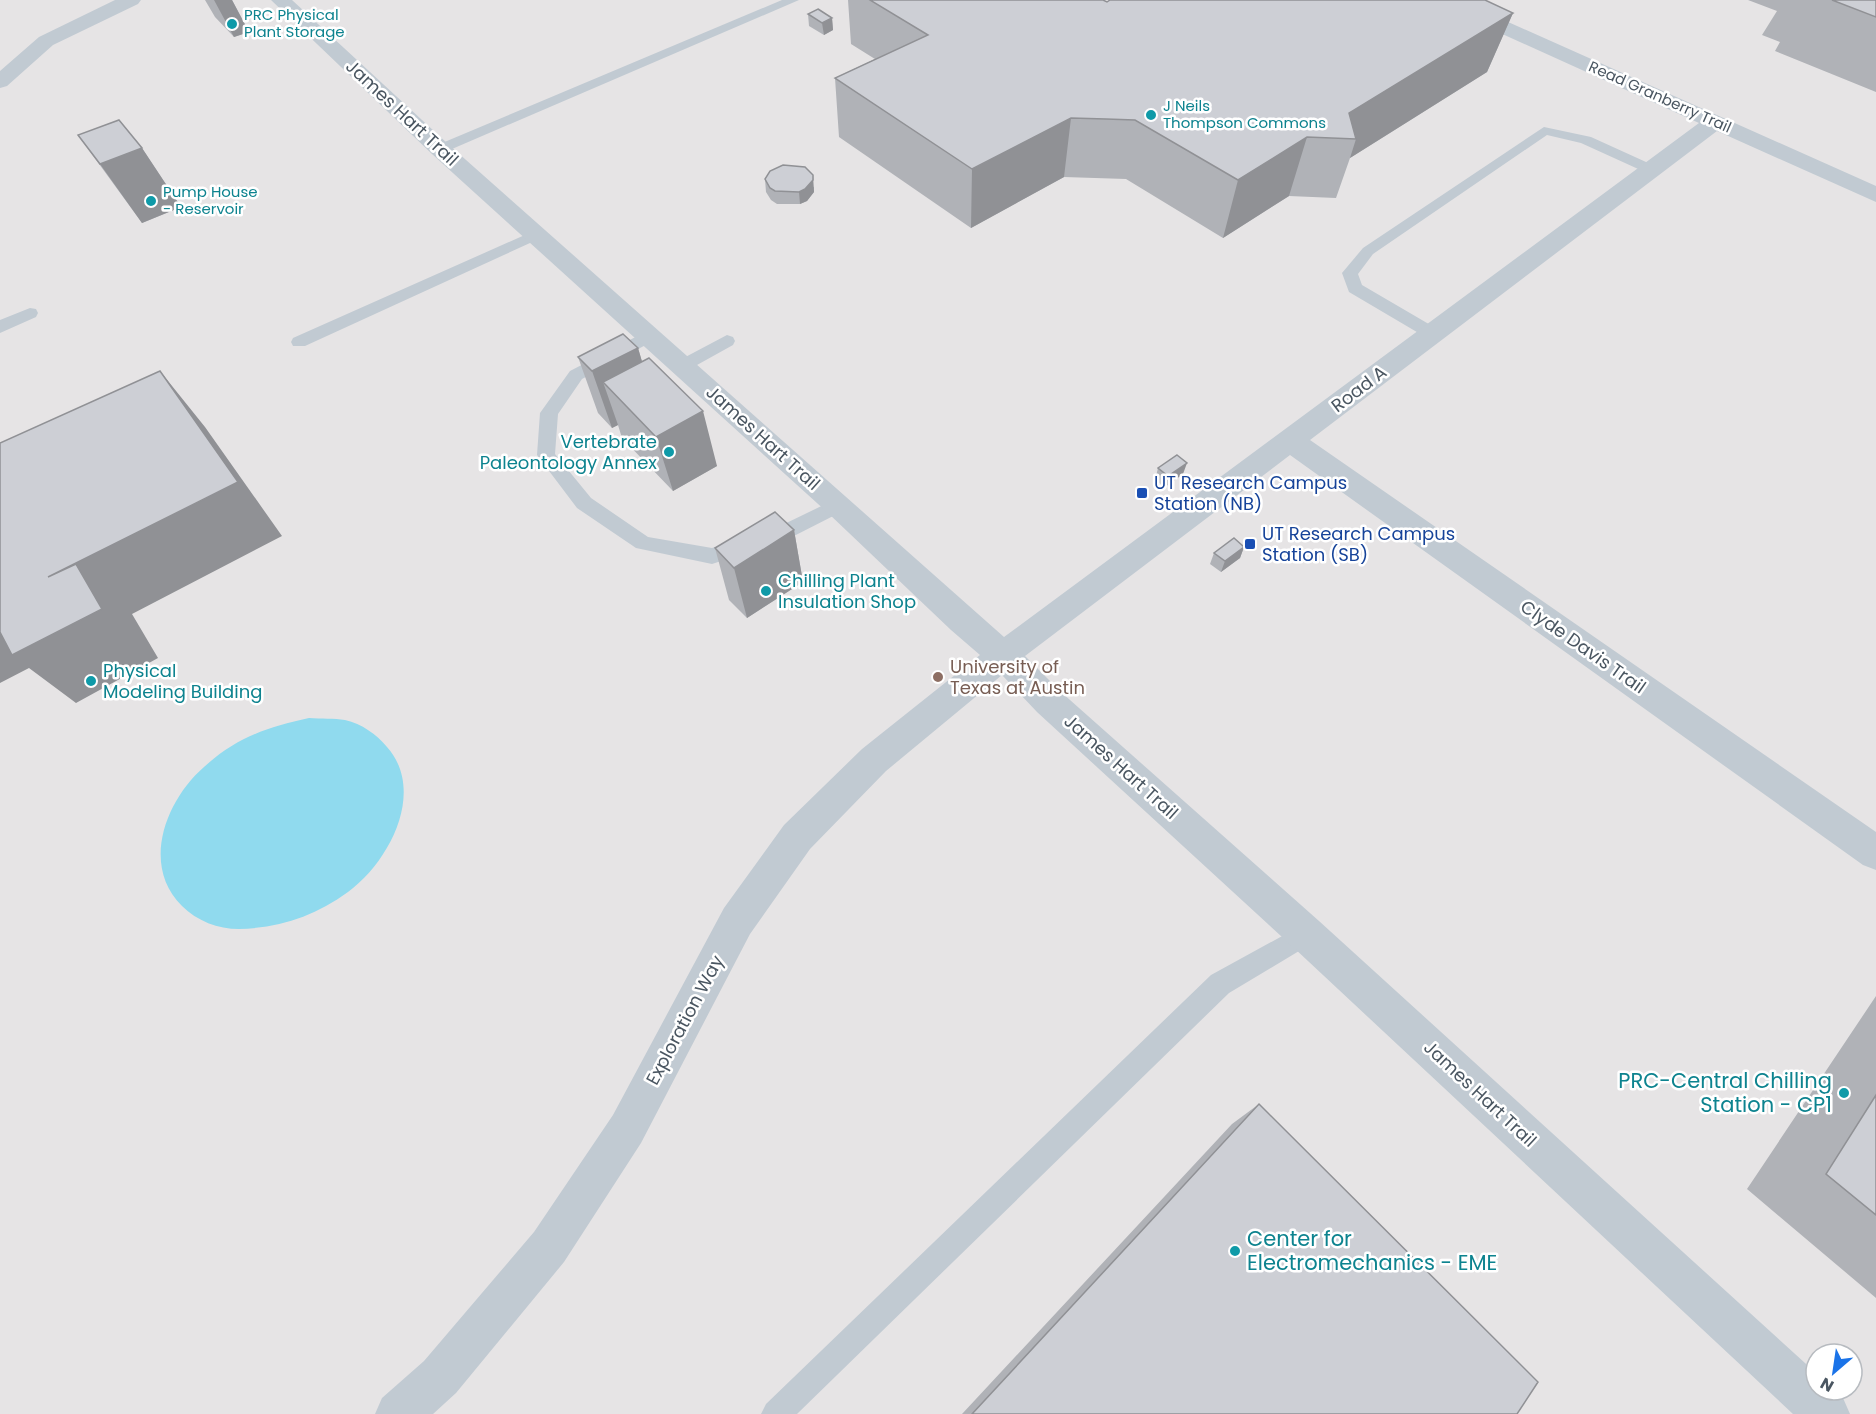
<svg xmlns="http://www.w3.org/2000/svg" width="1876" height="1414" font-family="Poppins,sans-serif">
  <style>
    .education { fill: #e6e4e5; fill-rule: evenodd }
    .water { fill: #90daee }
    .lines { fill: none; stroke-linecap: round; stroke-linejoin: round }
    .service { fill: #c1cad2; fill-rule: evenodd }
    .minor { fill: #c1cad2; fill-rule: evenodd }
    .wall { fill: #b0b2b7 }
    .shaded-wall { fill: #909195 }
    .building { fill: #cdcfd5; stroke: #909195; stroke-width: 1.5 }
    .culture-dot { fill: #0f9aa8; stroke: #fff; stroke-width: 2 }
    .transit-dot { fill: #1a4fb4; stroke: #fff; stroke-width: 2 }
    .education-dot { fill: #8d6e63; stroke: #fff; stroke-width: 2 }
    .labels { text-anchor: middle; stroke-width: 5; stroke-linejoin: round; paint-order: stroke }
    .far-culture-label { font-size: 15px; fill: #0d838f; stroke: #fff; text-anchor: start }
    .far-street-label { font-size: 15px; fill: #4a5661; stroke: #fff }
    .street-label { font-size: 18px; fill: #4a5661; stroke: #fff }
    .culture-label { font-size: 18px; fill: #0d838f; stroke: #fff; text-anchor: start }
    .transit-label { font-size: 18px; fill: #164399; stroke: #fff; text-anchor: start }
    .education-label { font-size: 18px; fill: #785e54; stroke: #fff; text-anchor: start }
    .near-culture-label { font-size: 21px; fill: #0d838f; stroke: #fff; text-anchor: end }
  </style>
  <rect width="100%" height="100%" fill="#f5f3f3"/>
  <path class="education" d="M 0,0 L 1876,0 L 1876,1414 L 0,1414 ZM 1816,1354 L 1852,1354 L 1852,1390 L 1816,1390 Z"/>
  <path class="water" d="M 309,718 C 321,719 334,718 345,720 C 362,724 376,734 387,747 C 426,791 390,861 348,892 C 315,916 280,928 239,929 C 218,929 197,921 182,906 C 141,866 165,801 204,767 C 236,738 267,727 309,718 Z"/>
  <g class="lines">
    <path class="service" d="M 782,0 L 799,0 L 445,152 L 440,153 L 433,149 L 435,146 Z
      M 1544,127 L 1591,137 L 1657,167 L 1659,170 L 1657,173 L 1647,173 L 1581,143 L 1547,135 L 1373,254 L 1358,274 L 1362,285 L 1439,330 L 1441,334 L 1439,338 L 1427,338 L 1349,292 L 1342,273 L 1363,248 Z
      M 536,230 L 544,235 L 541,238 L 305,346 L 293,346 L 291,342 L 293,338 Z
      M 30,308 L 36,309 L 38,313 L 36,317 L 0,333 L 0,320 Z
      M 649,330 L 655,332 L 657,336 L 655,340 L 582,379 L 558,414 L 555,454 L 591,498 L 648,537 L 712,548 L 774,529 L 838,498 L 845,500 L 847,505 L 845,510 L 788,539 L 712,564 L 636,548 L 577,508 L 537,455 L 540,413 L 570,371 Z
      M 727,335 L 733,337 L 735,341 L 733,345 L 688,370 L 676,370 L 674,366 L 676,362 Z
      M 1306,923 L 1314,926 L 1318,934 L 1314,942 L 1229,993 L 797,1414 L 761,1414 L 766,1404 L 1211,975 Z"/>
    <path class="minor" d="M 115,0 L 141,0 L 138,4 L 53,45 L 7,86 L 0,88 L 0,71 L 39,37 Z
      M 271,0 L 292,0 L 448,144 L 1004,637 L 1699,123 L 1436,4 L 1433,0 L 1459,0 L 1876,186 L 1876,202 L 1717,131 L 1310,440 L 1876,832 L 1876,870 L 1863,865 L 1290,455 L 1025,656 L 1061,692 L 1319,921 L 1816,1373 L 1816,1390 L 1835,1390 L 1843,1398 L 1850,1414 L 1793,1414 L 1293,947 L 1037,712 L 1002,675 L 886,771 L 810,849 L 750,934 L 641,1143 L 564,1262 L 456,1393 L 433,1414 L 375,1414 L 382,1398 L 424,1361 L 534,1232 L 613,1115 L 724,908 L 784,825 L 862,749 L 980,655 L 951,630 L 828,513 L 432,154 Z"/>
  </g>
  <path class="wall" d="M 205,0 L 232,0 L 249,32 L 234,37 L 215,17 Z
    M 848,0 L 1086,0 L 1107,2 L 1513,13 L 1487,72 L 1350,158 L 1336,198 L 1289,196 L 1223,238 L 1126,179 L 1064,177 L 971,228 L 839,137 L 835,78 L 875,59 L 851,44 Z
    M 1748,0 L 1876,0 L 1876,92 L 1775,51 L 1780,42 L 1762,35 L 1777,11 Z
    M 808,14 L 832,18 L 833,30 L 824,35 L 809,26 Z
    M 78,135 L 142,148 L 181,207 L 142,223 Z
    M 765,179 L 814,187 L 814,192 L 807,201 L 800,204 L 777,204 L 771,200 L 766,192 Z
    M 638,348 L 642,362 L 717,466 L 673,491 L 622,438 L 618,425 L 612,428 L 598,413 L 578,357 Z
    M 1158,468 L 1183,474 L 1165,487 L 1155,480 Z
    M 794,530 L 803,582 L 747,618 L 729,600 L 715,548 Z
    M 1244,547 L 1240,558 L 1221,572 L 1210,564 L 1214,553 Z
    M 1876,996 L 1876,1298 L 1747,1189 Z
    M 1259,1104 L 1517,1414 L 962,1414 L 1232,1124 Z"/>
  <path class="shaded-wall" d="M 214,0 L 232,0 L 249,32 L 234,37 Z
    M 1513,13 L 1487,72 L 1350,158 L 1356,139 L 1349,113 Z
    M 832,18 L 833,30 L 824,35 L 822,23 Z
    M 1071,118 L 1064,177 L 971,228 L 972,169 Z
    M 1307,137 L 1289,196 L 1223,238 L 1238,180 Z
    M 142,148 L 181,207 L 142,223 L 100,164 Z
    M 813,175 L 814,192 L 807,201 L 800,204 L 799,192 Z
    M 638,348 L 655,405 L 603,382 L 618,425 L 612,428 L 592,371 Z
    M 160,371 L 205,427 L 282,536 L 132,614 L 158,658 L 76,703 L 29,668 L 0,683 L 0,617 L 48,577 Z
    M 703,411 L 717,466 L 673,491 L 656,437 Z
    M 1187,463 L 1183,474 L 1165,487 L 1168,476 Z
    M 794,530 L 803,582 L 747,618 L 734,568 Z
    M 1244,547 L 1240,558 L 1221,572 L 1225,561 Z"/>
  <path class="building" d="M 870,0 L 1103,0 L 1107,2 L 1110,0 L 1485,0 L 1513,13 L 1349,113 L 1356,139 L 1307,137 L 1238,180 L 1135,120 L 1106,119 L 1071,118 L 972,169 L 835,78 L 928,35 Z
    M 1832,0 L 1876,0 L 1876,17 Z
    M 818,9 L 832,18 L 822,23 L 808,14 Z
    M 119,120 L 142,148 L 100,164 L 78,135 Z
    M 783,165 L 805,167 L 813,175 L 813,180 L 805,189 L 799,192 L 775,191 L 770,188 L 765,179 L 770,171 Z
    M 623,334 L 638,348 L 592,371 L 578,357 Z
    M 649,358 L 703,411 L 656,437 L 603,382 Z
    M 160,371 L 238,482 L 48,577 L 76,564 L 102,609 L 12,655 L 0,632 L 0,443 Z
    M 1177,455 L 1187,463 L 1168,476 L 1158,468 Z
    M 775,512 L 794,530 L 734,568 L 715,548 Z
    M 1234,538 L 1244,547 L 1225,561 L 1214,553 Z
    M 1876,1095 L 1876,1215 L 1826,1174 Z
    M 1259,1104 L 1538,1382 L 1517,1414 L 972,1414 Z"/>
  <g class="culture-dot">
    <circle cx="232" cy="24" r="6"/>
    <circle cx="1151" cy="115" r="6"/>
    <circle cx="151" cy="201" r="6"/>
    <circle cx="669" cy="452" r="6"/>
    <circle cx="766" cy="591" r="6"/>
    <circle cx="91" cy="681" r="6"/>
    <circle cx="1844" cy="1093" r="6"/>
    <circle cx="1235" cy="1251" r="6"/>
  </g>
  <g class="transit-dot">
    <rect x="1136" y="487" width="12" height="12" rx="3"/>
    <rect x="1244" y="538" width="12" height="12" rx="3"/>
  </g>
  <circle class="education-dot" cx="938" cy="677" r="6"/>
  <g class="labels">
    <g class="far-culture-label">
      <text x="244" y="20">PRC Physical<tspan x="244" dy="17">Plant Storage</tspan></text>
      <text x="1163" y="111">J Neils<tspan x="1163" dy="17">Thompson Commons</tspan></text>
      <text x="163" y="197">Pump House<tspan x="163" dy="17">- Reservoir</tspan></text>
    </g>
    <g class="far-street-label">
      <text transform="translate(1660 97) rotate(24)" y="5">Read Granberry Trail</text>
    </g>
    <g class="street-label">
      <text transform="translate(402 113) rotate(43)" y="6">James Hart Trail</text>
      <text transform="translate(1359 389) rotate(-37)" y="6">Road A</text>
      <text transform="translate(763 438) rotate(42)" y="6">James Hart Trail</text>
      <text transform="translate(1583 647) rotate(35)" y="6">Clyde Davis Trail</text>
      <text transform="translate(1121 767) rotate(42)" y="6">James Hart Trail</text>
      <text transform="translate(685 1020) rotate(-62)" y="6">Exploration Way</text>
      <text transform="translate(1480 1094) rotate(43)" y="6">James Hart Trail</text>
    </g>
    <g class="culture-label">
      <text x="657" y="448" text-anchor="end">Vertebrate<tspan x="657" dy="21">Paleontology Annex</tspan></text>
      <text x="778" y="587">Chilling Plant<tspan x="778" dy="21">Insulation Shop</tspan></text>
      <text x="103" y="677">Physical<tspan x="103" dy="21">Modeling Building</tspan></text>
    </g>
    <g class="transit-label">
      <text x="1154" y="489">UT Research Campus<tspan x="1154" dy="21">Station (NB)</tspan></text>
      <text x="1262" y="540">UT Research Campus<tspan x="1262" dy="21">Station (SB)</tspan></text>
    </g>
    <g class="education-label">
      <text x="950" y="673">University of<tspan x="950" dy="21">Texas at Austin</tspan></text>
    </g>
    <g class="near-culture-label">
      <text x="1832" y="1088">PRC-Central Chilling<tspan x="1832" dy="24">Station - CP1</tspan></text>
      <text x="1247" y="1246" text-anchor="start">Center for<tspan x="1247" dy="24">Electromechanics - EME</tspan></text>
    </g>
  </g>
  <g transform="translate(1834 1372) rotate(209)"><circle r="28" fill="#ffffff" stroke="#b7bbc0" stroke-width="1.5"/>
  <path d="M0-4.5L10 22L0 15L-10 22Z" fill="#1a73e8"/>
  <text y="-9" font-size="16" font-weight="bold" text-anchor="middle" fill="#4a5661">N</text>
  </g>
</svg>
